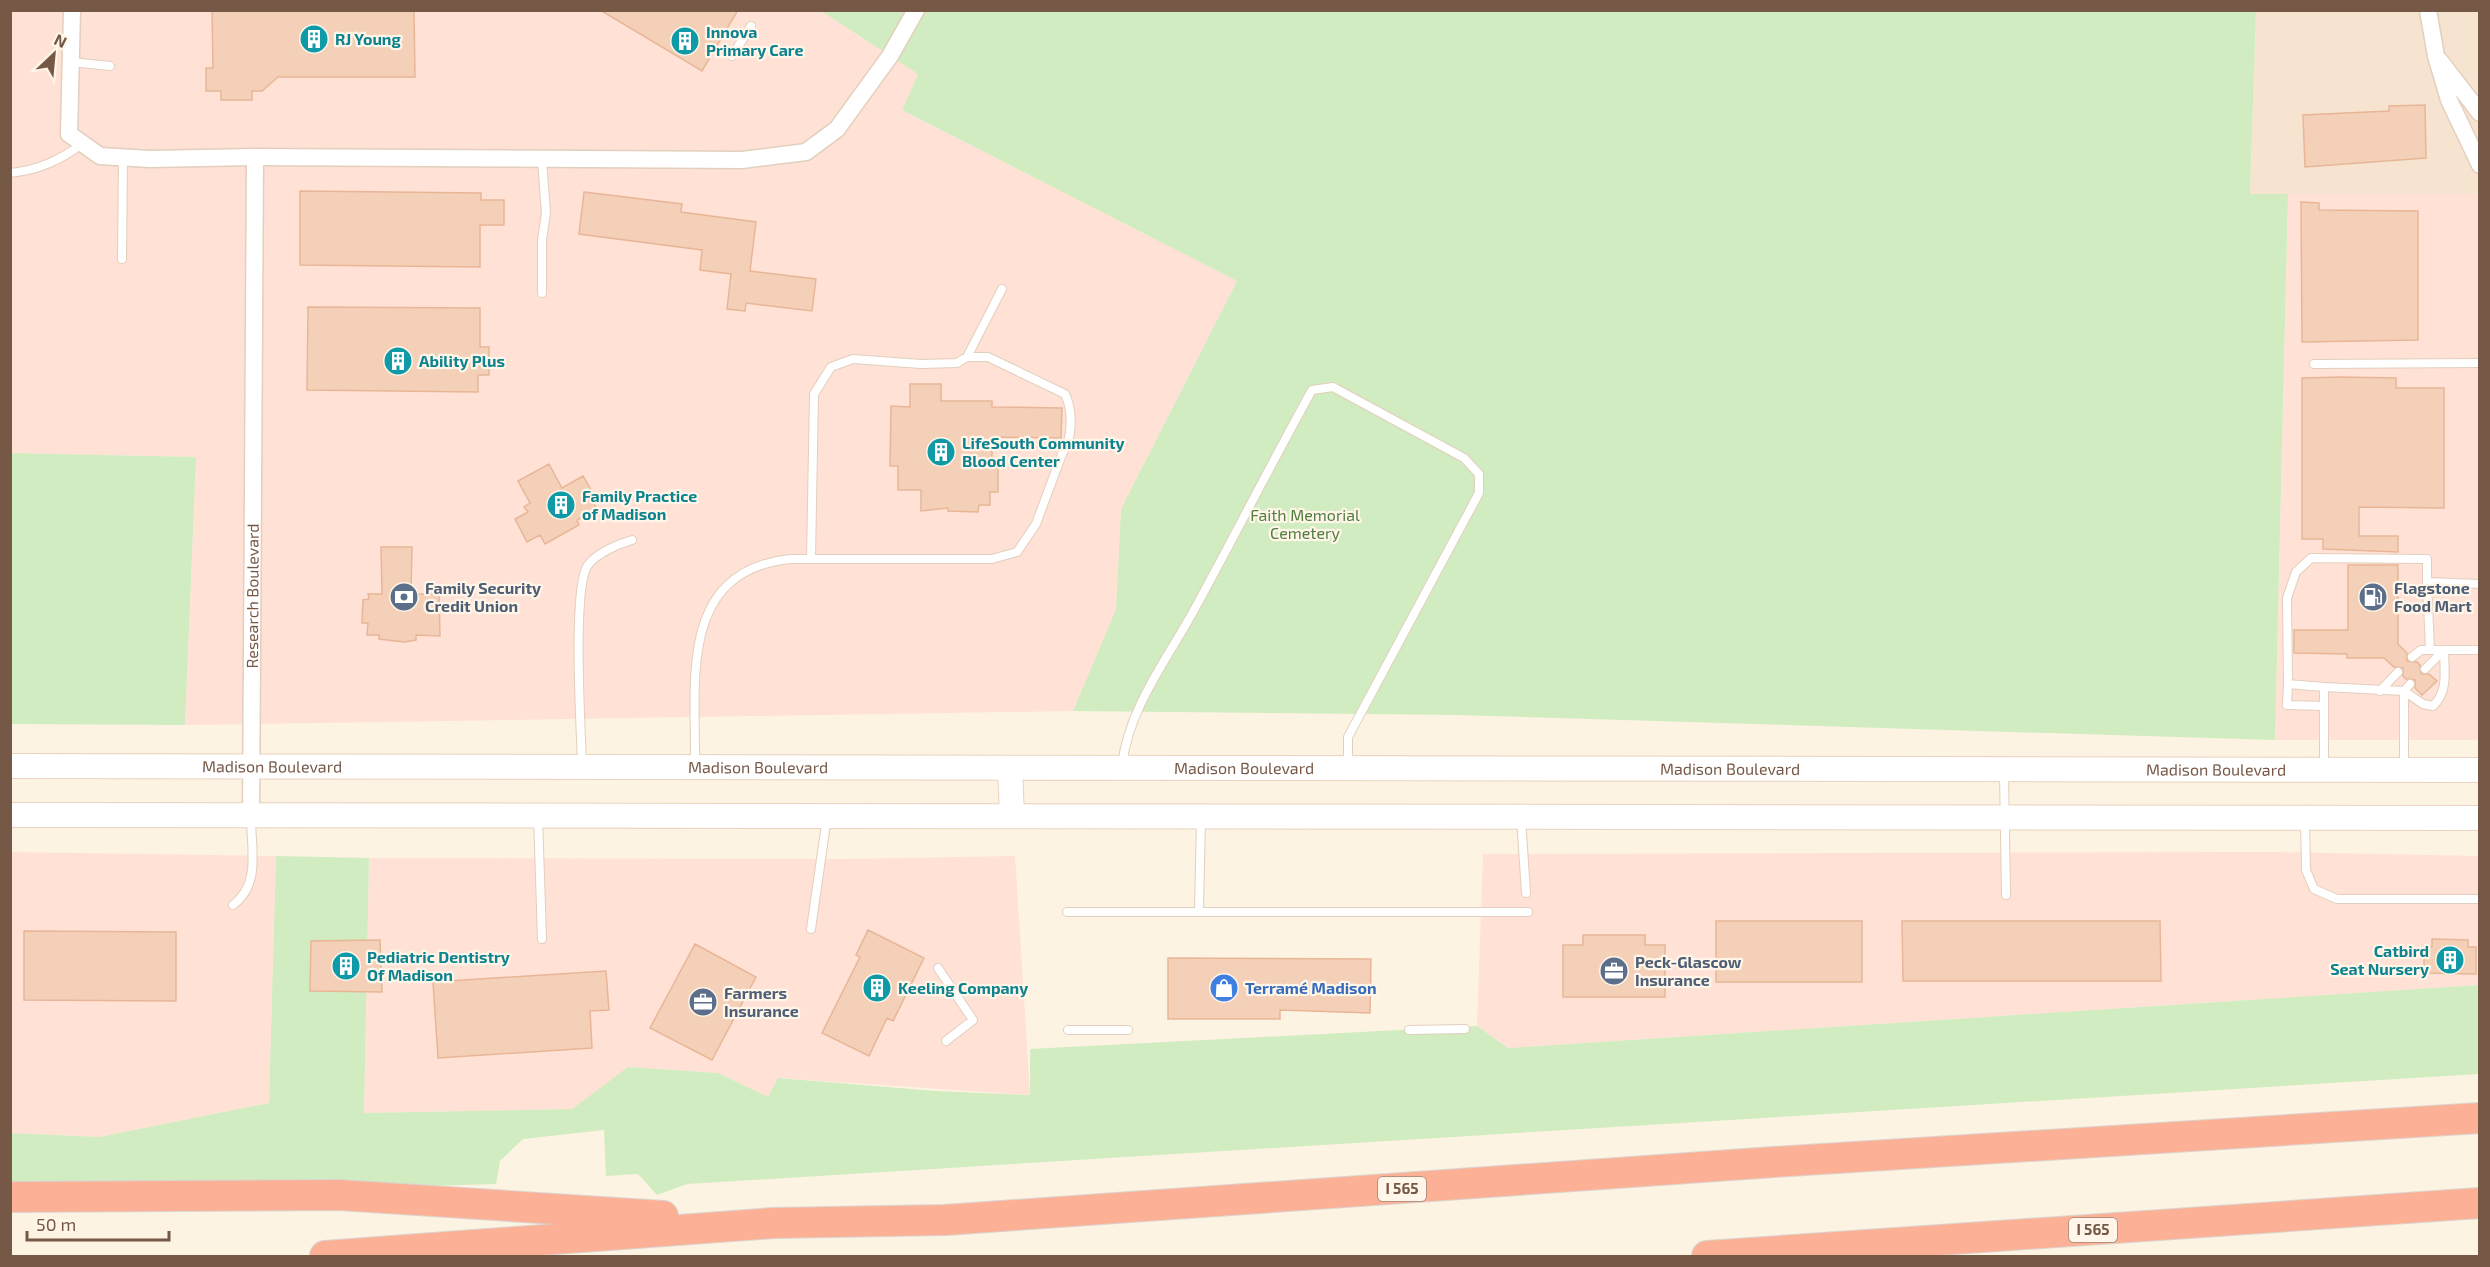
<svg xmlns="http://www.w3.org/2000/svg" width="2490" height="1267" font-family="'Exo 2',sans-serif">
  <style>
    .residential { fill: #f6e4d0 }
    .commercial { fill: #ffe1d5 }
    .green { fill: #d1ecc0 }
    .building { fill: #f4d0b8; stroke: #e8b697; stroke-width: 1.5 }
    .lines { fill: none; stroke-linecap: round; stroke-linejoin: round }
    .service-casing { stroke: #e2cfbd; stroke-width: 10 }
    .minor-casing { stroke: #e2cfbd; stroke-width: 19 }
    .secondary-casing { stroke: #ead2bd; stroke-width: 26 }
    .motorway-casing { stroke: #dbd4cf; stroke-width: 32 }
    .service { stroke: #fff; stroke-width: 8 }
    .minor { stroke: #fff; stroke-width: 16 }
    .secondary { stroke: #fff; stroke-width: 24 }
    .motorway { stroke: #fcb095; stroke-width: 30 }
    .labels { text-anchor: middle; stroke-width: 4.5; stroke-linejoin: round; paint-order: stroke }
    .shield { fill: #fff6e9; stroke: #9f8778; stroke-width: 1.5 }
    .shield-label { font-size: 15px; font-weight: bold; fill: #765847 }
    .culture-label { font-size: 16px; font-weight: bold; fill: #0d838f; stroke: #fff6e9; text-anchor: start }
    .park-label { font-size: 16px; fill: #517d3e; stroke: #fff6e9 }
    .service-label { font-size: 16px; font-weight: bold; fill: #4e5e75; stroke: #fff6e9; text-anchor: start }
    .street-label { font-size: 16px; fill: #765847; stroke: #fff6e9 }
    .shop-label { font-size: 16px; font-weight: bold; fill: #366cbe; stroke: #fff6e9; text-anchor: start }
  </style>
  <rect width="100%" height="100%" fill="#fdf3e2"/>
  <path class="residential" d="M 2256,11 L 2479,11 L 2479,194 L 2250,194 Z"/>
  <path class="commercial" d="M 11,11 L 821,11 L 918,74 L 902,110 L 1237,281 L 1121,509 L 1116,609 L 1073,711 L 185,725 L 196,457 L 11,453 Z
    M 2288,194 L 2479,194 L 2479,740 L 2275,740 Z
    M 11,852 L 276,856 L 269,1103 L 99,1137 L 11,1133 Z
    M 2269,852 L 2479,856 L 2479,985 L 1508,1048 L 1477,1026 L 1483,854 Z
    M 1015,856 L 1030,1095 L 779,1078 L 768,1097 L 718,1073 L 629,1067 L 572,1109 L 364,1113 L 369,858 L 845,859 Z"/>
  <path class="green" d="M 821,11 L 2256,11 L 2250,194 L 2288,194 L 2275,740 L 1457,715 L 1073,711 L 1116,609 L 1121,509 L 1237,281 L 902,110 L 918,74 Z
    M 11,453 L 196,457 L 185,725 L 11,724 Z
    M 276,856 L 369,858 L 364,1113 L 572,1109 L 628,1067 L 718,1073 L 768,1097 L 778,1078 L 936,1091 L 1030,1095 L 1030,1049 L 1477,1026 L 1508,1048 L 2479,985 L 2479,1074 L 687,1184 L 657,1195 L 638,1174 L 606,1176 L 604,1130 L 523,1139 L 500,1161 L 496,1184 L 280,1190 L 11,1189 L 11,1133 L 99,1137 L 269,1103 Z"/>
  <path class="building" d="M 212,10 L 414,10 L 415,77 L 278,77 L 262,91 L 252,91 L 252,100 L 221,100 L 221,91 L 206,91 L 206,68 L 213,68 Z
    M 600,10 L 738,10 L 702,71 Z
    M 2425,105 L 2426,158 L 2305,167 L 2303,115 L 2389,111 L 2389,106 Z
    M 300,191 L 481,193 L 481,200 L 504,200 L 504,225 L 480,225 L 480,267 L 300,265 Z
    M 584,192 L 682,204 L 681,212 L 756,222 L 750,271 L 816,279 L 812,311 L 746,303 L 745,311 L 727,309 L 731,274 L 700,270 L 702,250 L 579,234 Z
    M 2301,202 L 2319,203 L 2319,210 L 2418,211 L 2418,340 L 2302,342 Z
    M 308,307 L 480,308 L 480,347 L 489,347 L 489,375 L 478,375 L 478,392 L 307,390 Z
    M 2340,377 L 2396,378 L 2396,388 L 2444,388 L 2444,508 L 2359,507 L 2359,536 L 2398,536 L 2398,552 L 2323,549 L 2323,539 L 2302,539 L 2302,378 Z
    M 910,384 L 941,384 L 941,401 L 992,401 L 992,407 L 1062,408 L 1061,438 L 992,437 L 992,468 L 998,468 L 998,492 L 990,492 L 990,505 L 979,505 L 978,512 L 948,511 L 948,508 L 921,511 L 921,490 L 898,490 L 898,466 L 890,466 L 891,406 L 910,407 Z
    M 549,464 L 562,488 L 583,476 L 595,497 L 591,499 L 597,509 L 577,520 L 579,525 L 545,544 L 540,535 L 527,542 L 515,519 L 528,512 L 524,507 L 530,503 L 518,481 Z
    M 381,547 L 412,547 L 411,594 L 439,594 L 440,636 L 416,635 L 416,640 L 404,642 L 379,639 L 379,635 L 367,635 L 368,623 L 362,623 L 363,600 L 369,599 L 368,594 L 382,594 Z
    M 2348,565 L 2398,565 L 2398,644 L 2407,653 L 2407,661 L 2417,662 L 2420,665 L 2421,674 L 2429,674 L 2437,681 L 2422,695 L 2415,688 L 2415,680 L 2406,679 L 2403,676 L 2403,668 L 2394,667 L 2384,658 L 2347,658 L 2347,654 L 2294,653 L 2294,630 L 2348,630 Z
    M 1716,921 L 1862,921 L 1862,982 L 1716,982 Z
    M 1902,921 L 2160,921 L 2161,981 L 1903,981 Z
    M 868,930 L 924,958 L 893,1021 L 887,1018 L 869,1056 L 822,1033 L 860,957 L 856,955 Z
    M 24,931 L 176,932 L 176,1001 L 24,1000 Z
    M 1583,935 L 1645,935 L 1645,945 L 1665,945 L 1665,997 L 1563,997 L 1563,945 L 1583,945 Z
    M 2432,939 L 2468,940 L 2468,947 L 2476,947 L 2476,974 L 2424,973 L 2424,947 L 2432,947 Z
    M 380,940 L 382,992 L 310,991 L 311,941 Z
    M 695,944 L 756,977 L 712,1060 L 650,1028 Z
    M 1168,958 L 1371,959 L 1370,1013 L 1280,1010 L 1280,1019 L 1168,1019 Z
    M 606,971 L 609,1010 L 590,1011 L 592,1048 L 438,1058 L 433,982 Z"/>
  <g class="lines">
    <g class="service-casing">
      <path id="service" d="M 732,56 L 751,26
        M 71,62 L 110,66
        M 10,173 C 39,170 60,160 82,144
        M 122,259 L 123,158
        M 542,293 L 542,240 L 546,213 L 542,160
        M 967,357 L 1002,289
        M 2314,364 L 2480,363
        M 2427,582 L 2430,650 L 2480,650
        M 2412,657 L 2421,650 L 2430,650
        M 2425,669 L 2444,650
        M 2288,684 L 2287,705 L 2324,706
        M 2410,684 L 2404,691 L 2423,704 L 2433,706 C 2449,691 2444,670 2444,650
        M 2324,687 L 2404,691 L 2404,769
        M 2380,691 L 2398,672
        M 582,764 C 581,730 572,586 588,565 C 597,553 618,544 632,540
        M 695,764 C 696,681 678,571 790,559 L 992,559 L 1017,552 L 1036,524 L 1062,454 C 1073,439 1073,410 1065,394 L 988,357 L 967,357 L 957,363 L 921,364 L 853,359 L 831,367 L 814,394 L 811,558
        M 1122,765 C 1129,708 1166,661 1193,612 C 1233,539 1271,464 1312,390 L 1333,387 L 1464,458 L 1479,474 L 1479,493 L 1348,737 L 1348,765
        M 2324,767 L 2324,687 L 2288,684 L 2287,598 L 2296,572 L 2311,558 L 2427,559 L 2427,582 L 2480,584
        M 2004,773 L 2006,895
        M 538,816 L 542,939
        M 1521,818 L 1526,893
        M 2305,819 L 2306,870 L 2314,889 L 2337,899 L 2480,899
        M 233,905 C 261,884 251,849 251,817
        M 1067,912 L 1528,912
        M 1199,912 L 1201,817
        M 811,929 L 827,817
        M 938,968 L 973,1020 L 946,1041
        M 1068,1030 L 1128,1030
        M 1409,1030 L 1465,1029"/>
    </g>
    <g class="minor-casing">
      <g id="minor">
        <path d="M 72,10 L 69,134 L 100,156 L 150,159 L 255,157 L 742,160 L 806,152 L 837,129 L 890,56 L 916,10"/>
        <path d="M 2428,10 L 2436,56 L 2449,100 L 2480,165"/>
        <path d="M 2440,61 L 2480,113"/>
        <path id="s1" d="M 251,816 L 255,157"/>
      </g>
    </g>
    <g class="secondary-casing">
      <g id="secondary">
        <path id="s2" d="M 10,766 L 2480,770"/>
        <path d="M 1010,768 L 1012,816"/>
        <path d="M 10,815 L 2480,818"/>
      </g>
    </g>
    <g class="motorway-casing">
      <path id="motorway" d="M 10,1197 L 339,1195 L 663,1216
        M 325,1256 L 774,1223 L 945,1220 L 1774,1162 L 2480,1118
        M 1707,1256 L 2480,1203"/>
    </g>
    <use href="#service" class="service"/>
    <use href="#minor" class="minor"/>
    <use href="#secondary" class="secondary"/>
    <use href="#motorway" class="motorway"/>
  </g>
  <defs>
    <g id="building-disc" transform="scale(1.5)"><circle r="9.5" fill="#0f9aa8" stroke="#fff6e9"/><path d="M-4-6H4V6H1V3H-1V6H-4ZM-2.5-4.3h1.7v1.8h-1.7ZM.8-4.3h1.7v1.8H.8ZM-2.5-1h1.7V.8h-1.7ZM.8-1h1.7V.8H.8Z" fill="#fff"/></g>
    <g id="bank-disc" transform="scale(1.5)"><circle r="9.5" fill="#5c6f8a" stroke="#fff6e9"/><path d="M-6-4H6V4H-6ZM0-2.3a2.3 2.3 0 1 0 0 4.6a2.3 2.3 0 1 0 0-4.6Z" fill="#fff"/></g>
    <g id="fuel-disc" transform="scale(1.5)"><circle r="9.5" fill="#5c6f8a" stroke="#fff6e9"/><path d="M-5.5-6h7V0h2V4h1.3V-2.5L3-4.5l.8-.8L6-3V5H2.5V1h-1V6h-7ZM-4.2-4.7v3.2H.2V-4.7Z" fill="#fff"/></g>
    <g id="office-disc" transform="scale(1.5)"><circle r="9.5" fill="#5c6f8a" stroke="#fff6e9"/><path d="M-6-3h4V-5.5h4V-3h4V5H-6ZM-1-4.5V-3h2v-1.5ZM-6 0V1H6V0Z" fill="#fff"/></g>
    <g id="shop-disc" transform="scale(1.5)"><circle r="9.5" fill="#3f7fe0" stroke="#fff6e9"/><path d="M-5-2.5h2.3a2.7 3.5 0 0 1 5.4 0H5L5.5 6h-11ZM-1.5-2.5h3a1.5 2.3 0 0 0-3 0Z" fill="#fff"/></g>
  </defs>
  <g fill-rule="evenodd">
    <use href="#building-disc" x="314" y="39"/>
    <use href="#building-disc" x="685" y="41"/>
    <use href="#building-disc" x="398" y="361"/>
    <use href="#building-disc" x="941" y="452"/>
    <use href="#building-disc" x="561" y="505"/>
    <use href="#bank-disc" x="404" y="597"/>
    <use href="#fuel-disc" x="2373" y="597"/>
    <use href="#building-disc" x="2450" y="960"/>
    <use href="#building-disc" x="346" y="966"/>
    <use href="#office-disc" x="1614" y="971"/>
    <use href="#building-disc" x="877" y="988"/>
    <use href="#shop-disc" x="1224" y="988"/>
    <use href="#office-disc" x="703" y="1002"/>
  </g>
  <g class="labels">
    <g class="shield">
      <rect x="1378" y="1177" width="48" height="24" rx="4.5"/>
      <rect x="2069" y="1218" width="48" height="24" rx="4.5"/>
    </g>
    <g class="shield-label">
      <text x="1402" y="1194">I 565</text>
      <text x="2093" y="1235">I 565</text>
    </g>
    <g class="culture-label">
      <text x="706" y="38">Innova<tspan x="706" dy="18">Primary Care</tspan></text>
      <text x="335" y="45">RJ Young</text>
      <text x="419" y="367">Ability Plus</text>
      <text x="962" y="449">LifeSouth Community<tspan x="962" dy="18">Blood Center</tspan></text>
      <text x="582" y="502">Family Practice<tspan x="582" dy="18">of Madison</tspan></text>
      <text x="2429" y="957" text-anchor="end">Catbird<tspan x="2429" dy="18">Seat Nursery</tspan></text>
      <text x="367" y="963">Pediatric Dentistry<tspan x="367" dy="18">Of Madison</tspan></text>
      <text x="898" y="994">Keeling Company</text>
    </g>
    <g class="park-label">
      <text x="1305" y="521">Faith Memorial<tspan x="1305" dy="18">Cemetery</tspan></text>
    </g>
    <g class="service-label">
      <text x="425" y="594">Family Security<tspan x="425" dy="18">Credit Union</tspan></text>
      <text x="2394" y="594">Flagstone<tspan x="2394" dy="18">Food Mart</tspan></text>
      <text x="1635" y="968">Peck-Glascow<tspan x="1635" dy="18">Insurance</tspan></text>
      <text x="724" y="999">Farmers<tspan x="724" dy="18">Insurance</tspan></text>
    </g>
    <g class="street-label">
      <text dy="6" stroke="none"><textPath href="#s1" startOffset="220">Research Boulevard</textPath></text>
      <text dy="6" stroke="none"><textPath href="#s2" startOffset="262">Madison Boulevard</textPath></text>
      <text dy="6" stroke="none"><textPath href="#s2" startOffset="748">Madison Boulevard</textPath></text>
      <text dy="6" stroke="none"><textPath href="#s2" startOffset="1234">Madison Boulevard</textPath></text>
      <text dy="6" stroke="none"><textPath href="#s2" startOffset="1720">Madison Boulevard</textPath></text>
      <text dy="6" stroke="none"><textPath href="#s2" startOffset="2206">Madison Boulevard</textPath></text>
    </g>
    <g class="shop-label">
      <text x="1245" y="994">Terramé Madison</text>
    </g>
  </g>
  <rect width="2490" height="1267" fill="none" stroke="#765847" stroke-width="24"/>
  <g transform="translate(54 54) rotate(26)" stroke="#fff6e9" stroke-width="4.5" paint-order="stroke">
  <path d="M0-4.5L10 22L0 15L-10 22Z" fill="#765847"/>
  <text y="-9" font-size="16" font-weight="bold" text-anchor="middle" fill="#765847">N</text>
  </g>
  <path d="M27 1231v9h142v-9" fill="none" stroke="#765847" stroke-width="3"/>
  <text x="36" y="1231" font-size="18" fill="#765847" stroke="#fff6e9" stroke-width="4.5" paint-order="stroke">50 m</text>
</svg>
